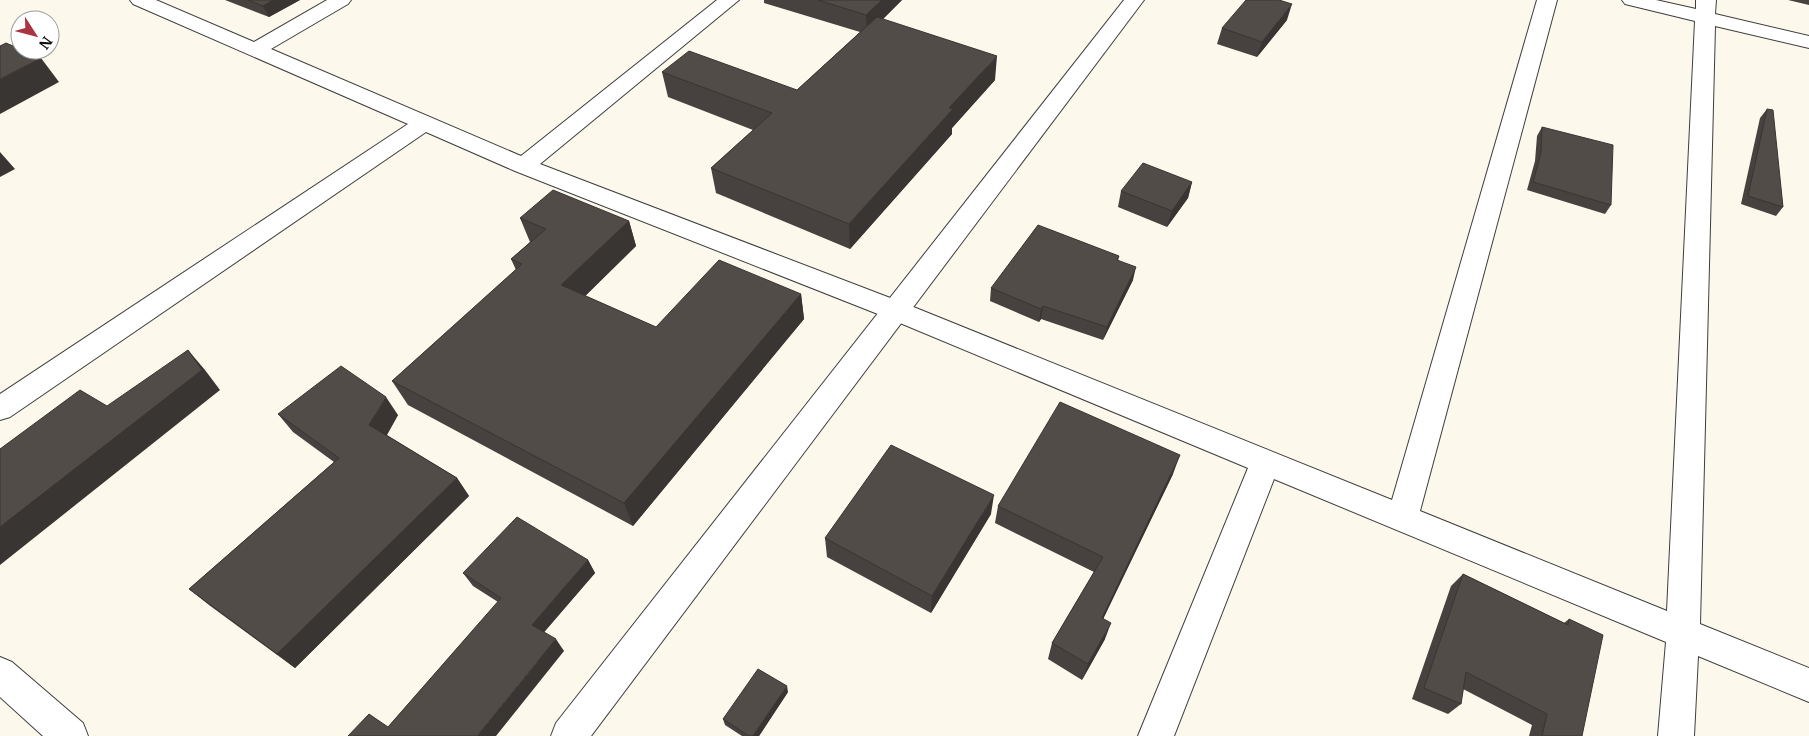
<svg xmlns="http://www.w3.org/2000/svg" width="1809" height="736" font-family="Merriweather,serif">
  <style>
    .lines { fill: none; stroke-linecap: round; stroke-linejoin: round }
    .minor-casing { stroke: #3e3e3e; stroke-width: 2 }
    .tertiary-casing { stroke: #3e3e3e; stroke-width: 2 }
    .minor { fill: #fff; fill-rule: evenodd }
    .tertiary { fill: #fff; fill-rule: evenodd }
    .wall { fill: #47413f }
    .shaded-wall { fill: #393533 }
    .building { fill: #524c49; stroke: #393533 }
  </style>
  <rect width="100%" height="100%" fill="#fcf8eb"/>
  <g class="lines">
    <g class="minor-casing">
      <path id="minor" d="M 130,0 L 156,0 L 254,42 L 327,0 L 351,0 L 348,4 L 271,49 L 521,156 L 717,0 L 739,0 L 540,164 L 906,304 L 1392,500 L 1537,0 L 1557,0 L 1420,511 L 1667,611 L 1695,21 L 1625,4 L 1622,0 L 1656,0 L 1696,9 L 1696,0 L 1716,0 L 1715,14 L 1809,36 L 1809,48 L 1715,26 L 1700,624 L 1809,668 L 1809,702 L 1698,656 L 1694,736 L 1658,736 L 1666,642 L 1274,479 L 1174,736 L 1138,736 L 1248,468 L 888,318 L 515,171 L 426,132 L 10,417 L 0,420 L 0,394 L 408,124 L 133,4 Z
        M 0,657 L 12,662 L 83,723 L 88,736 L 43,736 L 0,697 Z"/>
    </g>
    <g class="tertiary-casing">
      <path id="tertiary" d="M 1124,0 L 1144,0 L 591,736 L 551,736 L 556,723 Z"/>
    </g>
    <use href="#minor" class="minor"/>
    <use href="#tertiary" class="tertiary"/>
  </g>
  <path class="wall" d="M 225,0 L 300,0 L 269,17 Z
    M 764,0 L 902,0 L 883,19 L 995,80 L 952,128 L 952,134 L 850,249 L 716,193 L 711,168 L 753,130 L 668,97 L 662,72 L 797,90 L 860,32 L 764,3 Z
    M 1788,0 L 1809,0 L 1809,5 Z
    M 1287,20 L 1257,57 L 1217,44 L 1222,28 Z
    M 1767,109 L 1783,207 L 1776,216 L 1741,204 L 1760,118 Z
    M 1542,127 L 1611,205 L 1605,214 L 1527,190 L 1535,161 L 1537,136 Z
    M 1192,182 L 1188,198 L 1167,227 L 1118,207 L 1121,191 Z
    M 520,218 L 629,221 L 636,246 L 585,296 L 656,327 L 801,294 L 804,319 L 633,526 L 408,405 L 392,381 L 516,270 L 511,259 L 530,242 Z
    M 1119,256 L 1118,261 L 1133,280 L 1103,340 L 1041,319 L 1039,322 L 990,301 L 991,288 Z
    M 278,414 L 398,415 L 387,435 L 457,478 L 469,496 L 295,668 L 209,605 L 189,589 L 334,462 L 293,432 Z
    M 1173,474 L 1103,618 L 1105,639 L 1082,680 L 1048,659 L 1052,643 L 1094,572 L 995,523 L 998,506 Z
    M 991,514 L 931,613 L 827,557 L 825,538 Z
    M 588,560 L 595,573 L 544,632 L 564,651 L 388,727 L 498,602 L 473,586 L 463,573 Z
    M 1463,574 L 1564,623 L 1569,619 L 1582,736 L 1529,736 L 1532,725 L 1463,689 L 1461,704 L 1448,714 L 1412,699 L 1451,586 Z
    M 788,692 L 759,736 L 742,736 L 725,725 L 723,719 Z"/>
  <path class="shaded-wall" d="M 273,0 L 300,0 L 269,17 L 263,6 Z
    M 882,0 L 902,0 L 867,35 L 866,15 Z
    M 1292,4 L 1287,20 L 1257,57 L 1262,42 Z
    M 997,56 L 995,80 L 952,128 L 952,134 L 850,249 L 849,224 L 949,108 Z
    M 41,58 L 59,82 L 0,114 L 0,79 Z
    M 0,152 L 15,169 L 0,177 Z
    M 1192,182 L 1188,198 L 1167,227 L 1172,211 Z
    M 629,221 L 636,246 L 571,310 L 561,285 Z
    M 1136,267 L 1133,280 L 1103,340 L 1107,327 Z
    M 801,294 L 804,319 L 633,526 L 624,503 Z
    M 1043,306 L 1041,319 L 1039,322 L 1041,309 Z
    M 188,350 L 205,370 L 220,390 L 0,565 L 0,527 Z
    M 386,397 L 398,415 L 382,443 L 369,425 Z
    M 1180,455 L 1173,474 L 1096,634 L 1102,618 Z
    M 457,478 L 469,496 L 295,668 L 277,654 Z
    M 994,495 L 991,514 L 931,613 L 932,596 Z
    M 588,560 L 595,573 L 540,637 L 532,625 Z
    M 1111,623 L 1105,639 L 1082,680 L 1088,664 Z
    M 556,639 L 564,651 L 496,736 L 477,736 Z
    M 787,686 L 788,692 L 759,736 L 753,736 Z"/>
  <path class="building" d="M 248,0 L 273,0 L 263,6 Z
    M 818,0 L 882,0 L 866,15 Z
    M 1246,0 L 1279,0 L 1292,4 L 1262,42 L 1222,28 Z
    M 877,17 L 997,56 L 949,108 L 953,109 L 849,224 L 711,168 L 772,113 L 662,72 L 689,51 L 797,90 Z
    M 6,43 L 20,49 L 20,50 L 23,50 L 41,58 L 0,79 L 0,46 Z
    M 1767,109 L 1773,110 L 1783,207 L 1748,196 Z
    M 1542,127 L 1613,145 L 1611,205 L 1533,182 L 1541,153 Z
    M 1143,163 L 1192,182 L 1172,211 L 1121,191 Z
    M 553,190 L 629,221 L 561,285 L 656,327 L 719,260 L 801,294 L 624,503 L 392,381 L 522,264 L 511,259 L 546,229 L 520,218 Z
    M 1038,225 L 1119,256 L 1117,260 L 1136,267 L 1107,327 L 1043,306 L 1041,309 L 991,288 Z
    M 188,350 L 202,370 L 0,527 L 0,449 L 80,390 L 107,406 Z
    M 341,366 L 386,397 L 369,425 L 457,478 L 277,654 L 189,589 L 339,458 L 278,414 Z
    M 1060,402 L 1180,455 L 1102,618 L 1111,623 L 1088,664 L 1052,643 L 1103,557 L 998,506 Z
    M 891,445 L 994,495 L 932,596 L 825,538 Z
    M 517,517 L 588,560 L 532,625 L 556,639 L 477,736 L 348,736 L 369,714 L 388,727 L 501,598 L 463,573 Z
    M 1463,574 L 1568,625 L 1569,619 L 1603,635 L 1582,736 L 1542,736 L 1547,714 L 1466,672 L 1461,704 L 1424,688 Z
    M 758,669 L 787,686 L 753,736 L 749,736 L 723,719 Z"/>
  <g transform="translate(35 35) rotate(126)"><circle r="24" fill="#ffffff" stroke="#9d9d9d"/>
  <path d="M0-4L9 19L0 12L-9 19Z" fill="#a93540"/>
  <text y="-8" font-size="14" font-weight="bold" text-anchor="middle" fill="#0b0b0b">N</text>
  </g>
</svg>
